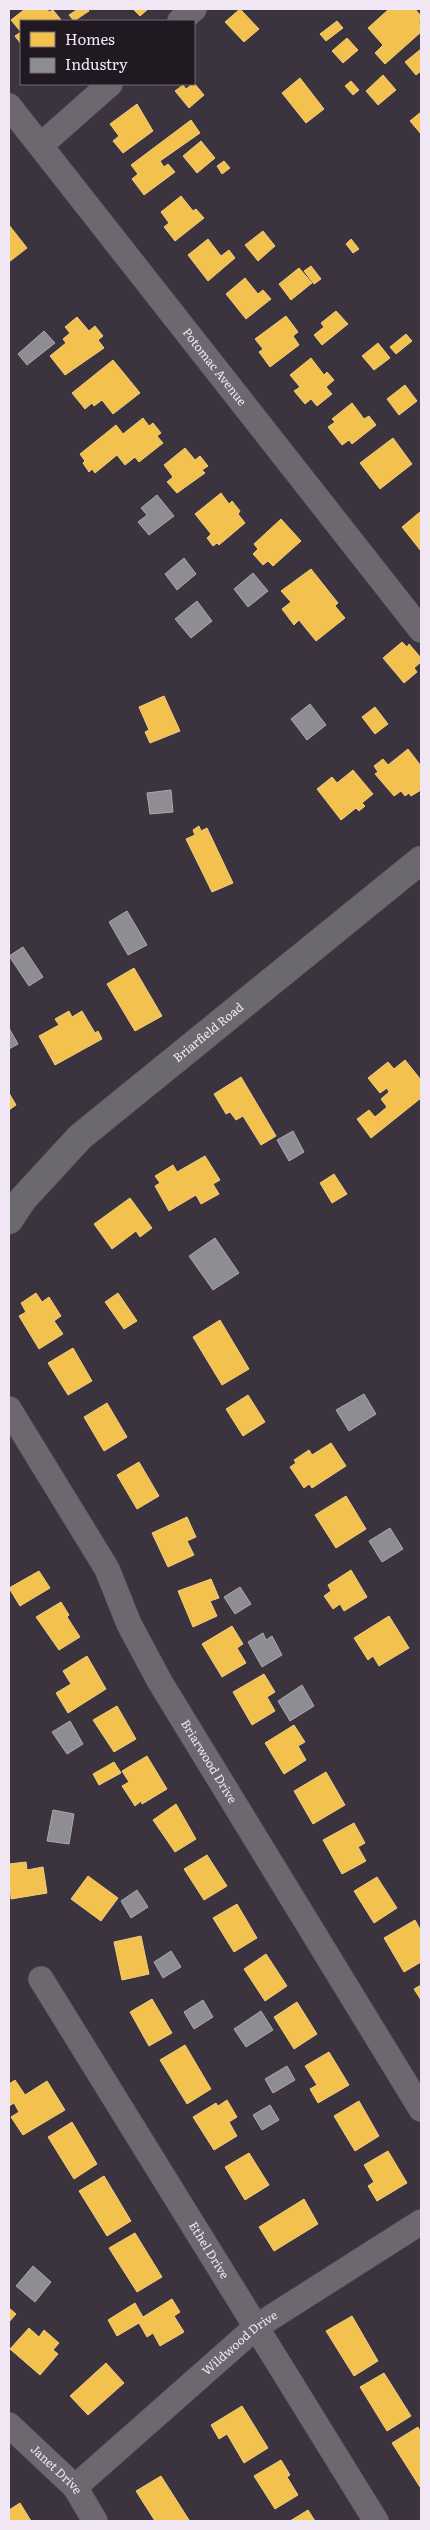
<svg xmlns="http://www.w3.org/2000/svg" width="430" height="2530" font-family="Literata,serif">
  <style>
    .homes { fill: #f2c14e; stroke: #f2cc80 }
    .industry { fill: #8d8d92; stroke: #aba8af }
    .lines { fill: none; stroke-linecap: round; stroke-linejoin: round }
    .street-casing { stroke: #58505a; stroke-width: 26 }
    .secondary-casing { stroke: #58505a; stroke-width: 29 }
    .street { stroke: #6d6770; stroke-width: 25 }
    .secondary { stroke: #6b696e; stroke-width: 28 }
    .labels { text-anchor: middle; stroke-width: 5; stroke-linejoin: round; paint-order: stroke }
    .street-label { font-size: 12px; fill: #f1e7f4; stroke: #201922 }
  </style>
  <rect width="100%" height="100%" fill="#3b333e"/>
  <path class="homes" d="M 25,9 L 47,9 L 49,12 L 53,10 L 62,21 L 21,21 L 21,44 L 15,36 L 21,32 L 11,20 Z
    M 78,9 L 88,9 L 89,11 L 74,21 L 69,15 Z
    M 133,9 L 148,9 L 140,16 Z
    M 240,9 L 259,29 L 244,42 L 225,22 Z
    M 389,9 L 415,9 L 421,16 L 419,22 L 421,32 L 385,64 L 375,53 L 383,45 L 368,28 Z
    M 337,21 L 343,28 L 326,41 L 320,34 Z
    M 347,38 L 358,50 L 343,63 L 332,51 Z
    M 421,49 L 421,71 L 416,75 L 405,62 Z
    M 383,75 L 396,90 L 378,105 L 366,91 Z
    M 300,78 L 324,109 L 306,123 L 282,93 Z
    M 351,81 L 359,90 L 353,95 L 345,86 Z
    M 194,83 L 204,95 L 189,108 L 175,91 L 183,85 L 186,89 Z
    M 137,104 L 153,131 L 123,153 L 113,141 L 119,136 L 110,124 Z
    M 421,112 L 421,134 L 410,121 Z
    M 191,120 L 200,133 L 160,161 L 164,167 L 168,164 L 175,172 L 144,195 L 132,179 L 138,174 L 131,165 Z
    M 201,141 L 215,158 L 197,173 L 183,156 Z
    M 224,161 L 230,168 L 222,174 L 217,166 Z
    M 181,196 L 193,211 L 196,209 L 204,218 L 175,241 L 164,227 L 169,223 L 161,212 Z
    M 9,225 L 27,248 L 9,262 Z
    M 263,231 L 275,246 L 258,261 L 245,245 Z
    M 208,239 L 221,256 L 229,250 L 235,258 L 208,281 L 188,255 Z
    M 351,239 L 359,249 L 353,253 L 346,244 Z
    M 311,266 L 321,279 L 314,284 L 304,271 Z
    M 299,268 L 312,283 L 291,300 L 279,284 Z
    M 245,278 L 258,294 L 263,290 L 271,299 L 246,319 L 226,294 Z
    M 336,311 L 348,324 L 322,345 L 314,335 L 324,327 L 321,323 Z
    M 286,316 L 298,332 L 293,336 L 299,345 L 270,367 L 259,352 L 263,349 L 255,339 Z
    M 77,317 L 89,331 L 95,326 L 103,336 L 98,340 L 104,348 L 65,375 L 50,356 L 66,343 L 63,339 L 70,333 L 65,327 Z
    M 406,334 L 412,341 L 396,354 L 390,347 Z
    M 378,343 L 390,358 L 374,370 L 362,356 Z
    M 311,358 L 324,375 L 327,372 L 334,380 L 326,387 L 332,394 L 317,406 L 311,399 L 305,404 L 294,391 L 300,387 L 290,375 Z
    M 113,360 L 140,393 L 113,414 L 102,400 L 94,406 L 92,403 L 85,409 L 72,393 Z
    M 405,385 L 417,401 L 399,415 L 387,399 Z
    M 352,403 L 364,419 L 369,416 L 376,425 L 352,444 L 349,440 L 342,445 L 328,427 L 335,422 L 332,419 Z
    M 143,418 L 149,426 L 153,423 L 161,433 L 157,436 L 163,443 L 139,462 L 135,457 L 125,465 L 117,455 L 95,473 L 92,469 L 89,472 L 83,463 L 85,461 L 80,454 L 116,425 L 123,434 Z
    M 393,438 L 412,464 L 380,489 L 360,463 Z
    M 185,448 L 195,460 L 200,456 L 208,466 L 202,470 L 205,473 L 177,493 L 167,482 L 173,477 L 164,465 Z
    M 221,493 L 229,504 L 232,501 L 240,511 L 238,514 L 245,523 L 219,545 L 217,543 L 213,546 L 207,538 L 211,534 L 195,514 Z
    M 420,512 L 421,514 L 421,551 L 402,527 Z
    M 281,519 L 301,541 L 273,566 L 268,561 L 263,565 L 253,554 L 258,549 L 254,544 Z
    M 311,569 L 338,603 L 335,606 L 345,618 L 316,641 L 299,620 L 294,625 L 282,609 L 291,602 L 281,591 Z
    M 402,642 L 407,647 L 409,644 L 421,658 L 421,662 L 414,668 L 417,672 L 404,683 L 383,658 Z
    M 164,696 L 180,731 L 150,743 L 145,732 L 149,730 L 139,707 Z
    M 375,707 L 388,724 L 375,734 L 362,717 Z
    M 408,749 L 421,766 L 421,790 L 411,796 L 409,793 L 405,796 L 401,791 L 394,796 L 375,774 L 378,772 L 374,766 L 383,759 L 388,765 Z
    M 353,770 L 373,794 L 362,803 L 365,806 L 359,811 L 356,808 L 341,820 L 317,789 L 332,777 L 337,783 Z
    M 199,826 L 201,831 L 207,828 L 233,883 L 212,892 L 186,839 L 195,835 L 193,830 Z
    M 134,968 L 162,1016 L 135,1031 L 107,984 Z
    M 69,1011 L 72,1017 L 82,1011 L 95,1033 L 98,1031 L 102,1039 L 55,1065 L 39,1036 L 59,1025 L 55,1019 Z
    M 405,1060 L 421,1080 L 421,1098 L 371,1138 L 357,1119 L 369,1110 L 375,1117 L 387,1107 L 381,1099 L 389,1092 L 387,1088 L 380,1093 L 368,1078 L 388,1062 L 394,1069 Z
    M 241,1077 L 276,1136 L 261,1145 L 243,1116 L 236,1120 L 230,1112 L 226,1114 L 214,1094 Z
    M 9,1093 L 16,1105 L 9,1110 Z
    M 205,1156 L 220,1180 L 213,1184 L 219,1194 L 201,1204 L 196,1195 L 169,1211 L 155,1186 L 160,1183 L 155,1176 L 173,1165 L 177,1172 Z
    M 334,1174 L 347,1194 L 332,1203 L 320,1183 Z
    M 130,1198 L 152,1228 L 140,1237 L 136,1231 L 112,1249 L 94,1224 Z
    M 36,1293 L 42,1302 L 49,1297 L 61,1316 L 54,1321 L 63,1334 L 39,1349 L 19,1316 L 26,1312 L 21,1303 Z
    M 118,1293 L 137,1321 L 124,1329 L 105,1302 Z
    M 220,1320 L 249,1369 L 222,1385 L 193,1337 Z
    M 73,1348 L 92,1381 L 68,1395 L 48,1363 Z
    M 248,1395 L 265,1422 L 243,1436 L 226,1409 Z
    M 107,1403 L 127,1437 L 104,1451 L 84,1417 Z
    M 331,1443 L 346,1466 L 312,1488 L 309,1484 L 304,1488 L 290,1467 L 296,1463 L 294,1460 L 309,1450 L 312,1455 Z
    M 139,1462 L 159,1496 L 137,1509 L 117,1475 Z
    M 346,1496 L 366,1529 L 336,1548 L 315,1515 Z
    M 187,1517 L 196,1537 L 187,1541 L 194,1555 L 168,1567 L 152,1533 Z
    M 351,1570 L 367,1597 L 344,1611 L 340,1604 L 333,1609 L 324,1596 L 331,1591 L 328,1585 Z
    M 39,1571 L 50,1588 L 20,1606 L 9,1588 Z
    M 211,1579 L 219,1598 L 210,1601 L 217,1616 L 193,1627 L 178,1591 Z
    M 61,1602 L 69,1615 L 67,1617 L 80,1637 L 59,1650 L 36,1617 Z
    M 389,1616 L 409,1648 L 379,1666 L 373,1656 L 368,1660 L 354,1638 Z
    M 232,1626 L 243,1644 L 237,1648 L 246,1663 L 222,1677 L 202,1644 Z
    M 87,1656 L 106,1689 L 68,1713 L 56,1693 L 71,1684 L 63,1671 Z
    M 264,1674 L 275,1692 L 267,1697 L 275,1711 L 252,1725 L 233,1692 Z
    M 117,1706 L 136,1739 L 114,1752 L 93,1720 Z
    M 294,1725 L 305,1742 L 298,1746 L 306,1760 L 284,1774 L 265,1743 Z
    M 147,1756 L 167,1789 L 142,1804 L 141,1801 L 135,1806 L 122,1786 L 129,1782 L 122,1771 Z
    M 114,1762 L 121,1773 L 99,1785 L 93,1774 Z
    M 326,1772 L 345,1805 L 313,1824 L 294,1791 Z
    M 176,1804 L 196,1839 L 175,1852 L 153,1820 Z
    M 354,1823 L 365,1843 L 358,1847 L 366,1861 L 342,1874 L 323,1840 Z
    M 207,1855 L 227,1886 L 204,1900 L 184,1869 Z
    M 26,1862 L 27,1870 L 43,1867 L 47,1893 L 11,1899 L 9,1864 Z
    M 88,1876 L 118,1898 L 101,1921 L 71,1899 Z
    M 377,1877 L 397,1908 L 374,1923 L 354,1891 Z
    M 237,1904 L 257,1938 L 234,1952 L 213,1918 Z
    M 415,1920 L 421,1931 L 421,1962 L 404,1972 L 384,1938 Z
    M 141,1936 L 149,1974 L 122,1980 L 114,1942 Z
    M 266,1954 L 287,1986 L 265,2001 L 244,1969 Z
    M 421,1985 L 421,2000 L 414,1989 Z
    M 152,1999 L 172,2033 L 149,2046 L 130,2012 Z
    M 297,2002 L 317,2034 L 294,2049 L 274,2017 Z
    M 185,2045 L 211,2089 L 187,2104 L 160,2060 Z
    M 329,2052 L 349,2085 L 318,2103 L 310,2089 L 317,2085 L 305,2066 Z
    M 15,2080 L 25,2095 L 47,2081 L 65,2110 L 23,2135 L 11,2117 L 19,2112 L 14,2103 L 9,2106 L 9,2084 Z
    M 227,2100 L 237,2117 L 229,2122 L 237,2136 L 214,2150 L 193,2117 L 216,2103 L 218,2106 Z
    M 359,2101 L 379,2136 L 355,2151 L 334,2116 Z
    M 72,2122 L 97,2164 L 74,2179 L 48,2137 Z
    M 388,2151 L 407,2183 L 377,2201 L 368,2186 L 374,2182 L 364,2165 Z
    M 249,2153 L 269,2185 L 245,2200 L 225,2167 Z
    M 104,2176 L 131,2221 L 107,2236 L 79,2191 Z
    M 304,2199 L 318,2224 L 274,2251 L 259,2227 Z
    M 135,2233 L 162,2277 L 137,2292 L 109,2248 Z
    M 172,2299 L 180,2312 L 174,2316 L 184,2332 L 160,2346 L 153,2333 L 147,2337 L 139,2323 L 117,2336 L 108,2320 L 135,2303 L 143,2317 Z
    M 9,2308 L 16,2314 L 9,2322 Z
    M 352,2316 L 378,2361 L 354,2376 L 326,2331 Z
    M 29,2328 L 39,2337 L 44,2330 L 59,2343 L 53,2350 L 58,2354 L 40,2375 L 10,2349 Z
    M 106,2363 L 124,2383 L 88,2415 L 70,2396 Z
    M 384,2373 L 411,2416 L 387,2431 L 360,2387 Z
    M 242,2406 L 268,2448 L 244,2463 L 227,2434 L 219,2439 L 211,2425 Z
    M 418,2427 L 421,2433 L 420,2487 L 392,2443 Z
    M 281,2460 L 290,2475 L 287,2477 L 298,2495 L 275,2509 L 254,2476 Z
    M 161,2476 L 189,2520 L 187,2521 L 155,2521 L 136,2491 Z
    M 20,2503 L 31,2521 L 9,2521 L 9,2510 Z
    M 308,2510 L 315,2521 L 290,2521 Z"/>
  <path class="industry" d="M 44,331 L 55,343 L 27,365 L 18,354 Z
    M 157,495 L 174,516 L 149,535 L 138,522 L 147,515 L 141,508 Z
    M 184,558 L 196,574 L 177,590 L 165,574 Z
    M 253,573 L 268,591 L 248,607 L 234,589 Z
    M 197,601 L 212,621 L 191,638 L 175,619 Z
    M 310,704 L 326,725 L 307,740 L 291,719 Z
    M 171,790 L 173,812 L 150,814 L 147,793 Z
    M 127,911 L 147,945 L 128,955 L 109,922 Z
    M 23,947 L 43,977 L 29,986 L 9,956 Z
    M 9,1028 L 18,1044 L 9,1049 Z
    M 293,1131 L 304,1152 L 289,1161 L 277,1140 Z
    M 215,1238 L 239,1273 L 213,1290 L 189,1256 Z
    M 364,1394 L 376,1414 L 349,1431 L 336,1410 Z
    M 390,1528 L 403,1549 L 382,1562 L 369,1541 Z
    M 240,1587 L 251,1604 L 235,1614 L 224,1597 Z
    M 263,1633 L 266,1640 L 272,1636 L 282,1655 L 262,1667 L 248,1642 Z
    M 302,1685 L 314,1706 L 290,1721 L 278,1701 Z
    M 70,1721 L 83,1744 L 67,1754 L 52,1732 Z
    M 53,1810 L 74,1814 L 69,1844 L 47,1841 Z
    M 137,1890 L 148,1907 L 131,1918 L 121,1901 Z
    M 171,1951 L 181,1967 L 163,1978 L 154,1962 Z
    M 203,2000 L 213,2017 L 194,2029 L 184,2012 Z
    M 261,2011 L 273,2030 L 246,2047 L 234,2029 Z
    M 287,2066 L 295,2080 L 273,2093 L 265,2079 Z
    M 270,2105 L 279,2120 L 262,2130 L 253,2115 Z
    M 33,2266 L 51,2282 L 35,2302 L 16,2286 Z"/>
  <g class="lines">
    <g class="street-casing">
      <g id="street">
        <path d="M 180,21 L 194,9"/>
        <path id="s1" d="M 9,106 L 421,630"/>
        <path d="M 41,145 L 110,84"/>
        <path id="s2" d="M 9,1409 L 107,1569 L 129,1624 L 160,1682 L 421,2109"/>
        <path id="s3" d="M 41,1979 L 376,2521"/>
        <path id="s4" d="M 9,2425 L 75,2487 L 95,2521"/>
        <path id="s5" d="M 75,2487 L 256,2327 L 421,2222"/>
      </g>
    </g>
    <g class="secondary-casing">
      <g id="secondary">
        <path id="s6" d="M 9,1220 L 23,1199 L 80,1137 L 421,860"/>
      </g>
    </g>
    <use href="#street" class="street"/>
    <use href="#secondary" class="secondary"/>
  </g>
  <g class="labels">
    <g class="street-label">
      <text dy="4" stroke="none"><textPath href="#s1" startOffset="332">Potomac Avenue</textPath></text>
      <text dy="4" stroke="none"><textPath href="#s6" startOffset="275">Briarfield Road</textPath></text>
      <text dy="4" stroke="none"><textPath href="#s2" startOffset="406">Briarwood Drive</textPath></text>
      <text dy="4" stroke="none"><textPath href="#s3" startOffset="319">Ethel Drive</textPath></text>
      <text dy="4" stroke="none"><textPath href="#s5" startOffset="219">Wildwood Drive</textPath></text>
      <text dy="4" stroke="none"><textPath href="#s4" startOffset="65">Janet Drive</textPath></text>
    </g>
  </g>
  <rect width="430" height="2530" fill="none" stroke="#f1e7f4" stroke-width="20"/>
  <rect x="20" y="20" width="175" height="65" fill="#201922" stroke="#746b76"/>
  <rect x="30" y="32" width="25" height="15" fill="#f2c14e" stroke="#746b76"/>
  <text x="65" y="45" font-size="15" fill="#f1e7f4">Homes</text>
  <rect x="30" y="58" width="25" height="15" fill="#8d8d92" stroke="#746b76"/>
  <text x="65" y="70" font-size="15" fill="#f1e7f4">Industry</text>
</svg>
